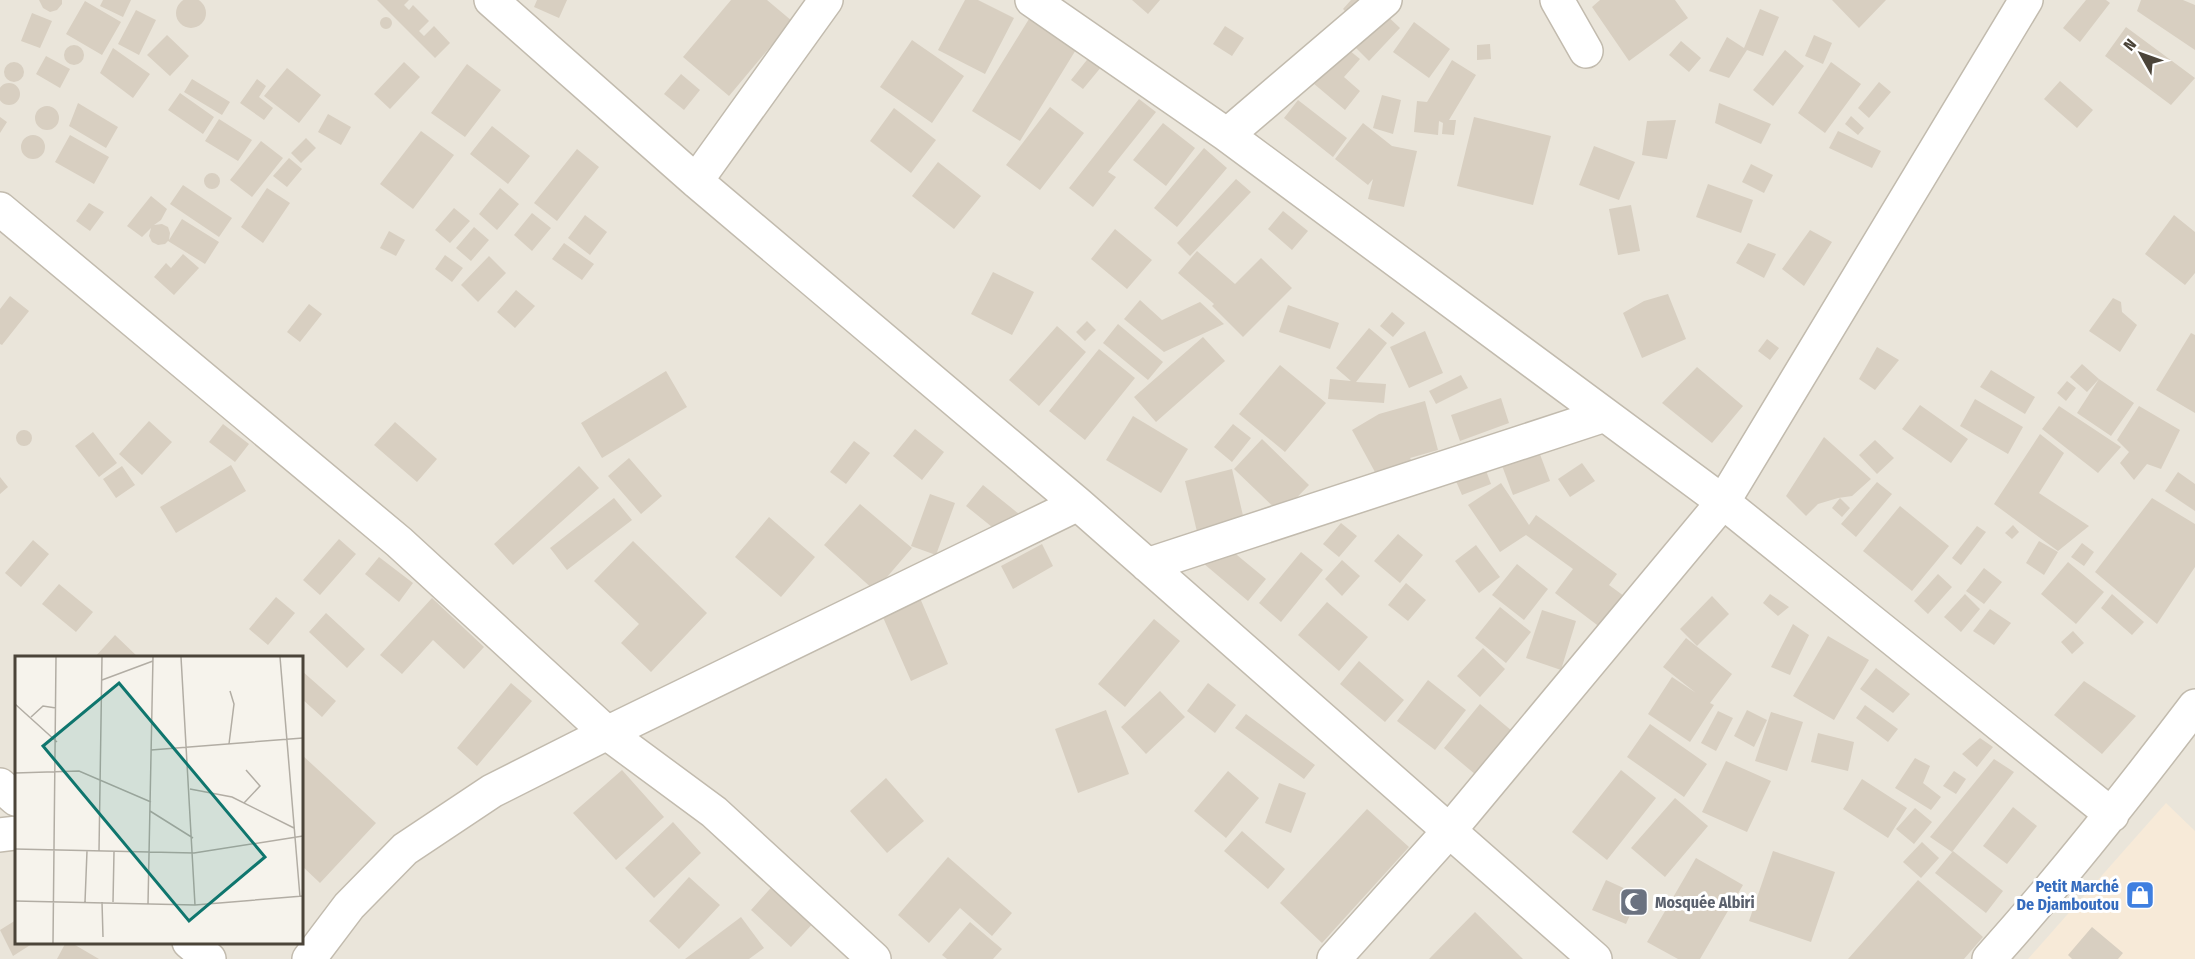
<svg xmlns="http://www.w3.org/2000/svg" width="2195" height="959" font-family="'Fira Sans Condensed',sans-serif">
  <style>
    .residential { fill: #eae5da; fill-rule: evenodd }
    .commercial { fill: #f7ead8 }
    .building { fill: #d8cfc1 }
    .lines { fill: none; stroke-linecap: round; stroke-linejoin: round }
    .minor-casing { stroke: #c2bbae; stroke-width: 36 }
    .minor { stroke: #fff; stroke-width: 33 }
    .labels { text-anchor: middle; stroke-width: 6; stroke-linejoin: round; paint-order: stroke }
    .shop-label { font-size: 16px; font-weight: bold; fill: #366cbe; stroke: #fff; text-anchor: end }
    .worship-label { font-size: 16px; font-weight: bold; fill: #5b616d; stroke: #fff; text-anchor: start }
    .inset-road { fill: none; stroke: #b2ada4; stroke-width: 1.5 }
    .view { fill: #0f766e; fill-opacity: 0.15; stroke: #0f766e; stroke-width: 3 }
    .inset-edge { fill: none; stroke: #4b4439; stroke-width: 3 }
  </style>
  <rect width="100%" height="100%" fill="#f6f3ec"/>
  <path class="residential" d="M 0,0 L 2195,0 L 2195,959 L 0,959 ZM 16,658 L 302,658 L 302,942 L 16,942 Z"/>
  <path class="commercial" d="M 2166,803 L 2195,831 L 2195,959 L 2028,959 Z"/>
  <path class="building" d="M176 13a15 15 0 1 1 30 0a15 15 0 1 1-30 0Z
    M 39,0 L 62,0 L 62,4 L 57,10 L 50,12 L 43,8 Z
    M 103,0 L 131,0 L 123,17 L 100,6 Z
    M 377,0 L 409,0 L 404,5 L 409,10 L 413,5 L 429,21 L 419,31 L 424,36 L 434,26 L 450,43 L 435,58 Z
    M 537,0 L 567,0 L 559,18 L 534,7 Z
    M 731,0 L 767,0 L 792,21 L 729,96 L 683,57 Z
    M 965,0 L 978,0 L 1014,18 L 985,74 L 938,50 Z
    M 1132,0 L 1160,0 L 1148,14 Z
    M 1351,0 L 1372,0 L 1354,20 L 1343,9 Z
    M 1600,0 L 1675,0 L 1688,18 L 1629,61 L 1592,7 Z
    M 1832,0 L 1886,0 L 1859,28 Z
    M 2086,0 L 2106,0 L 2110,3 L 2080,42 L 2063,28 Z
    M 2141,0 L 2183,0 L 2195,5 L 2195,50 L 2137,11 Z
    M 85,1 L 121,22 L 102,55 L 66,34 Z
    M 1760,9 L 1779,17 L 1763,56 L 1747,50 L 1729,78 L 1709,71 L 1727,37 L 1744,48 Z
    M 136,10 L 156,20 L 139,55 L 118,44 Z
    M 1382,11 L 1400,28 L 1369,61 L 1351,43 Z
    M 32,13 L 52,21 L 40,48 L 21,41 Z
    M380 23a6 6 0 1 1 12 0a6 6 0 1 1-12 0Z
    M 1029,19 L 1077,48 L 1020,141 L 972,111 Z
    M 1414,22 L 1450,49 L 1429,78 L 1393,52 Z
    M 1225,26 L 1244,38 L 1232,56 L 1213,44 Z
    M 2126,27 L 2195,78 L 2171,105 L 2105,56 Z
    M 167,35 L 189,56 L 170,76 L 147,55 Z
    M 1814,35 L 1832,43 L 1823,64 L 1805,56 Z
    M 912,40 L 964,76 L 932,123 L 880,87 Z
    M 1681,41 L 1701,58 L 1689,72 L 1669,55 Z
    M 1490,44 L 1491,59 L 1477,60 L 1477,45 Z
    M64 55a10 10 0 1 1 20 0a10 10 0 1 1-20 0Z
    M 1344,46 L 1360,59 L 1344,77 L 1360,91 L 1345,110 L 1313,83 Z
    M 113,48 L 150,74 L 133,98 L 100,73 Z
    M 1785,50 L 1804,66 L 1773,106 L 1753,90 Z
    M 46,56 L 70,69 L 60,88 L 36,74 Z
    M 1090,56 L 1102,66 L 1083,89 L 1071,80 Z
    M 1452,60 L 1476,75 L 1449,120 L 1456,120 L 1454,135 L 1442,134 L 1443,123 L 1439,121 L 1438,135 L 1414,132 L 1417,101 L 1427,102 Z
    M4 72a10 10 0 1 1 20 0a10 10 0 1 1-20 0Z
    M 404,62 L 420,77 L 390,109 L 374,94 Z
    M 1831,62 L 1861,84 L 1825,133 L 1798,113 Z
    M 467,64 L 501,90 L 465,137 L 431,113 Z
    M 287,68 L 321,95 L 299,123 L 264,96 Z
    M 681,74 L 700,90 L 684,110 L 664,94 Z
    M 192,79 L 230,102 L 222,115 L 184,92 Z
    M 257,79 L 266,86 L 259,97 L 273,108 L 264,120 L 240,103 Z
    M 2060,81 L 2093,110 L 2077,128 L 2044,99 Z
    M 1879,82 L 1891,92 L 1869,118 L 1858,108 Z
    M-2 94a11 11 0 1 1 22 0a11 11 0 1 1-22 0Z
    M 180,93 L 214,117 L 203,134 L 168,110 Z
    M 1382,95 L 1401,100 L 1393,134 L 1373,128 Z
    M 1139,99 L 1156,112 L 1108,172 L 1116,177 L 1093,207 L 1069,188 Z
    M 1298,100 L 1347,138 L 1333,157 L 1284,118 Z
    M 78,103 L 118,127 L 106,148 L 69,126 Z
    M 1719,103 L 1771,124 L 1761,144 L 1715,123 Z
    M35 118a12 12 0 1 1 24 0a12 12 0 1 1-24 0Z
    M 1050,107 L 1084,133 L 1040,190 L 1006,165 Z
    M 894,108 L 936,140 L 911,173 L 870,141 Z
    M 328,114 L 351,127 L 341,145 L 318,132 Z
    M 1851,116 L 1864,128 L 1858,135 L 1845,124 Z
    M 0,117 L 7,122 L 0,133 Z
    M 1474,117 L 1551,136 L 1533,205 L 1457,186 Z
    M 219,119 L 252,140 L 238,161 L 205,141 Z
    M 1676,120 L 1667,159 L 1642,155 L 1647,121 Z
    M 1163,123 L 1195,148 L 1166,186 L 1133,160 Z
    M 1363,123 L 1392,146 L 1417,151 L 1404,207 L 1368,199 L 1373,179 L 1368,185 L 1335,159 Z
    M 492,126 L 530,156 L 508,184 L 470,154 Z
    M 421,131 L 454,155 L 413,209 L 380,184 Z
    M 1838,131 L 1881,151 L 1872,168 L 1829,148 Z
    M21 147a12 12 0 1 1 24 0a12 12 0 1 1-24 0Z
    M 70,135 L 109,157 L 94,184 L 55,162 Z
    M 306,138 L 316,148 L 301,163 L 291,153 Z
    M 261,141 L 283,158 L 252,197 L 230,180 Z
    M 1594,146 L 1635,162 L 1619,200 L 1579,185 Z
    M 1204,148 L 1227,168 L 1177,227 L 1154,208 Z
    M 577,149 L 599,167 L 557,221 L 534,203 Z
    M 289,158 L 302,169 L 287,187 L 273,176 Z
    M 938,162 L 981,196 L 954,229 L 912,196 Z
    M 1751,164 L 1773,175 L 1764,193 L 1742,182 Z
    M204 181a8 8 0 1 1 16 0a8 8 0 1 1-16 0Z
    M 1236,179 L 1251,192 L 1190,256 L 1177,243 Z
    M 1708,184 L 1753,200 L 1741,233 L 1696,217 Z
    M 183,185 L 232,218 L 219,237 L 170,204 Z
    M 267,188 L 290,203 L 263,243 L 241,227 Z
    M 500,188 L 519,204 L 497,230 L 479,214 Z
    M 151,196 L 167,209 L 161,220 L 154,225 L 162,224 L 168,227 L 170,233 L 169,240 L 182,219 L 219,242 L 205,264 L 168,241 L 165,244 L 158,245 L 152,242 L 149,236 L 151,228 L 142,237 L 127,226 Z
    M 89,203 L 104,212 L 90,231 L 76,221 Z
    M 1631,205 L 1640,251 L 1618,255 L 1609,209 Z
    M 454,208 L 470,221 L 450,243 L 435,230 Z
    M 1283,211 L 1308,231 L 1292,250 L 1268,229 Z
    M 532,213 L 551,228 L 532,251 L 514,235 Z
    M 585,215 L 607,232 L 590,255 L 568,238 Z
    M 2174,215 L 2195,232 L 2195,273 L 2185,285 L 2145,254 Z
    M 474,227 L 489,240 L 471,261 L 456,248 Z
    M 1115,229 L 1152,260 L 1127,289 L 1091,259 Z
    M 1810,230 L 1832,242 L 1804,286 L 1782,269 Z
    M 389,231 L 405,240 L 396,256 L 380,248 Z
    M 564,243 L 594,264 L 582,280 L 552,259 Z
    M 1748,243 L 1776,254 L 1764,278 L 1736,263 Z
    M 1197,251 L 1235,284 L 1261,258 L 1292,288 L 1243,337 L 1212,306 L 1214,304 L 1178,273 Z
    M 183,254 L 199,268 L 174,295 L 154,277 L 166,263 L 171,268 Z
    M 445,255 L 463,268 L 452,282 L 435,269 Z
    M 489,256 L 506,273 L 478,302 L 461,285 Z
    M 993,272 L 1034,292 L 1012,335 L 971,314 Z
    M 516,290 L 535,306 L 515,328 L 497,312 Z
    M 1668,294 L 1686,339 L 1642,358 L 1623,313 L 1644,301 Z
    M 10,296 L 29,311 L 2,345 L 0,344 L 0,309 Z
    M 2113,298 L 2121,302 L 2122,312 L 2137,325 L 2120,352 L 2089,331 Z
    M 1140,300 L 1162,320 L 1200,302 L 1224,324 L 1164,352 L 1124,319 Z
    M 309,304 L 322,314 L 300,342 L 287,332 Z
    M 1288,305 L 1339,323 L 1330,349 L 1279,332 Z
    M 1392,312 L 1405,323 L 1393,337 L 1380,326 Z
    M 1087,321 L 1096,330 L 1085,341 L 1076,332 Z
    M 1118,324 L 1163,362 L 1148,380 L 1103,343 Z
    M 1057,326 L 1086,352 L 1039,406 L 1009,380 Z
    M 1369,328 L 1387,343 L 1356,382 L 1386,384 L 1384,403 L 1328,399 L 1330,379 L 1351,381 L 1336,368 Z
    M 1425,331 L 1443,373 L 1409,388 L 1390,347 Z
    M 2191,333 L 2195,335 L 2195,413 L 2156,390 Z
    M 1203,337 L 1225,361 L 1156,422 L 1134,397 Z
    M 1767,339 L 1779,348 L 1770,360 L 1758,351 Z
    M 1877,347 L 1899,360 L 1875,390 L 1859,379 Z
    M 1099,349 L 1135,378 L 1085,440 L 1049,411 Z
    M 2082,364 L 2099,379 L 2087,392 L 2070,377 Z
    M 1280,365 L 1326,403 L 1285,452 L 1239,414 Z
    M 1697,367 L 1743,406 L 1712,443 L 1662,403 Z
    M 1991,370 L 2035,397 L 2025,414 L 1980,387 Z
    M 666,371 L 687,407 L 602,458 L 581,423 Z
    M 1461,375 L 1468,388 L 1436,404 L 1429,391 Z
    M 2099,379 L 2134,403 L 2111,436 L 2077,413 Z
    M 2067,381 L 2076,388 L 2066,401 L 2057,393 Z
    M 1501,398 L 1509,423 L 1460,441 L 1451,415 Z
    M 1975,399 L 2023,427 L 2008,454 L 1960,426 Z
    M 1425,401 L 1438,450 L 1410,458 L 1414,465 L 1381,483 L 1352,430 L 1379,414 Z
    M 1920,405 L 1968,439 L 1951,463 L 1902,429 Z
    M 2059,406 L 2121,447 L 2098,473 L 2042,429 Z
    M 2139,406 L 2180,430 L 2161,469 L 2147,464 L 2134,480 L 2120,463 L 2129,452 L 2117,440 Z
    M 1133,416 L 1188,449 L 1161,493 L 1106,460 Z
    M 149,421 L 172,442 L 142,475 L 119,454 Z
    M 395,422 L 437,459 L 417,482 L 374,445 Z
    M 223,424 L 249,444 L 235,462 L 209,442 Z
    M 1233,424 L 1251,438 L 1232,462 L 1214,447 Z
    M 915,429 L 944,452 L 922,480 L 893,456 Z
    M16 438a8 8 0 1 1 16 0a8 8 0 1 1-16 0Z
    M 93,432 L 117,463 L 99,477 L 75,446 Z
    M 2040,434 L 2064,453 L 2039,493 L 2089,526 L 2058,551 L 1994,504 Z
    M 1824,437 L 1871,479 L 1852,496 L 1838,498 L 1818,504 L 1806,516 L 1786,496 Z
    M 1262,439 L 1309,485 L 1281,514 L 1234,469 Z
    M 1875,440 L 1894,458 L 1877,474 L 1859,455 Z
    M 854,441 L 870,453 L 846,484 L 830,472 Z
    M 1535,441 L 1550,481 L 1513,495 L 1498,455 Z
    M 629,458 L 662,496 L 641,514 L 608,476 Z
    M 1482,460 L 1491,484 L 1462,495 L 1452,472 Z
    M 1582,463 L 1595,481 L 1570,497 L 1558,479 Z
    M 231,465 L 246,491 L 176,533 L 160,507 Z
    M 122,466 L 135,485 L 116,498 L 103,479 Z
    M 579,466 L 599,488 L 513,565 L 494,544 Z
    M 1232,469 L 1245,524 L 1198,536 L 1185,481 Z
    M 2178,472 L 2195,484 L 2195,511 L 2165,491 Z
    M 0,477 L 8,487 L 0,494 Z
    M 1877,482 L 1892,494 L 1856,537 L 1841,524 Z
    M 1501,483 L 1529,525 L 1536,515 L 1617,574 L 1609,585 L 1628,599 L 1605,631 L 1555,593 L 1573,569 L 1526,535 L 1500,552 L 1468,505 Z
    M 983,485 L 1019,514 L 1002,535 L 966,506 Z
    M 930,494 L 955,503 L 936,555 L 911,546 Z
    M 614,498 L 632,520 L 567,570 L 550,548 Z
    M 1840,498 L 1850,508 L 1842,517 L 1832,508 Z
    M 2152,498 L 2195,524 L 2195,567 L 2157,624 L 2095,572 Z
    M 860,504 L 912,548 L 875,591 L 824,545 Z
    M 1900,506 L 1949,546 L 1912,591 L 1863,551 Z
    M 769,517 L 815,557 L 781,597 L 735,557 Z
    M 1341,523 L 1357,536 L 1339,557 L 1323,544 Z
    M 2013,525 L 2019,532 L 2012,539 L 2005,533 Z
    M 1977,526 L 1986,532 L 1961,565 L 1952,558 Z
    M 1398,534 L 1423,555 L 1400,583 L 1374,561 Z
    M 339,539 L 356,554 L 320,595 L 303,580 Z
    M 33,540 L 49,554 L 21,587 L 5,573 Z
    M 633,541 L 707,613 L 651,672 L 621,643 L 639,624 L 594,581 Z
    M 1220,541 L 1266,579 L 1248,601 L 1203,563 Z
    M 2039,541 L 2058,552 L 2044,575 L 2026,563 Z
    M 2082,543 L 2094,552 L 2084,566 L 2071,557 Z
    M 1042,544 L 1053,566 L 1013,589 L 1001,566 Z
    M 1476,545 L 1500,577 L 1479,593 L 1455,561 Z
    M 1301,552 L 1323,570 L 1281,622 L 1259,603 Z
    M 379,557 L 413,583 L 399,602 L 365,574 Z
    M 1342,560 L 1360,576 L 1342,596 L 1325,579 Z
    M 2068,562 L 2104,592 L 2076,624 L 2041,594 Z
    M 1517,564 L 1548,589 L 1524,620 L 1492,595 Z
    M 1984,568 L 2002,582 L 1984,604 L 1966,591 Z
    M 1938,574 L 1952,587 L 1928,614 L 1914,601 Z
    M 1406,583 L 1426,600 L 1408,621 L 1388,605 Z
    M 59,584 L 93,612 L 76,632 L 42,604 Z
    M 1770,594 L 1789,607 L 1778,616 L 1763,603 Z
    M 1965,594 L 1980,609 L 1961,632 L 1944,617 Z
    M 2112,594 L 2144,622 L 2132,635 L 2101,608 Z
    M 1712,596 L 1729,614 L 1697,646 L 1680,629 Z
    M 276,597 L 295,613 L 268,645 L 249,629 Z
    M 432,598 L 484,647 L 464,669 L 433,640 L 402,674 L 380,655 Z
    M 920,598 L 948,664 L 911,681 L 882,615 Z
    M 1327,602 L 1368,637 L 1339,671 L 1298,635 Z
    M 1500,607 L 1531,632 L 1506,663 L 1475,638 Z
    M 1990,609 L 2011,623 L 1994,645 L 1973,631 Z
    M 1542,610 L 1576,621 L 1561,670 L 1526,658 Z
    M 326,613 L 365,649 L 347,668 L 309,632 Z
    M 1154,619 L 1180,641 L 1125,707 L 1098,684 Z
    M 1793,624 L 1809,635 L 1790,675 L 1771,667 Z
    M 2073,631 L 2084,643 L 2072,654 L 2061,642 Z
    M 115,635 L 139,658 L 94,658 Z
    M 1828,636 L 1869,660 L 1834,720 L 1793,696 Z
    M 1686,638 L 1732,674 L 1710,703 L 1714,705 L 1690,742 L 1648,714 L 1672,677 L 1696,693 L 1663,667 Z
    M 1483,648 L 1505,669 L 1480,697 L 1457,676 Z
    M 1359,661 L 1404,700 L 1385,722 L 1340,684 Z
    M 1876,668 L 1910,694 L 1893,713 L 1860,689 Z
    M 302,671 L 336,701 L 322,717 L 302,699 Z
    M 1428,680 L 1466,710 L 1435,750 L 1397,721 Z
    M 2084,681 L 2136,716 L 2102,754 L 2054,715 Z
    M 511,683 L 532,701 L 477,766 L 457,748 Z
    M 1208,683 L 1236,705 L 1215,733 L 1187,711 Z
    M 1160,691 L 1185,717 L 1146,754 L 1121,727 Z
    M 1480,704 L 1512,731 L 1476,775 L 1444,748 Z
    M 1865,705 L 1898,729 L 1888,742 L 1856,718 Z
    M 1106,710 L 1129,774 L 1078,793 L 1055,729 Z
    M 1747,710 L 1767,720 L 1754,747 L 1734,736 Z
    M 1718,711 L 1733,718 L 1716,751 L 1701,743 Z
    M 1771,712 L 1803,722 L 1787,771 L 1755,761 Z
    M 1246,714 L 1315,765 L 1304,779 L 1235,728 Z
    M 1650,724 L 1707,764 L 1684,797 L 1627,757 Z
    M 1818,733 L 1854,742 L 1848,771 L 1811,762 Z
    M 1980,738 L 1993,747 L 1977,767 L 1962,754 Z
    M 302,755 L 376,823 L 320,883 L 302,866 Z
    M 1915,758 L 1930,766 L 1923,783 L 1941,797 L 1931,810 L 1895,788 Z
    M 1994,759 L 2014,772 L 1952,852 L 1930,837 Z
    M 1726,761 L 1771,781 L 1747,832 L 1702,812 Z
    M 622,770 L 664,817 L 616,860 L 573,813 Z
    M 1621,770 L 1656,798 L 1607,860 L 1572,832 Z
    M 1228,771 L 1259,798 L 1226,838 L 1194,811 Z
    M 1954,771 L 1966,779 L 1956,794 L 1943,786 Z
    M 886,778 L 924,821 L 887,853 L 850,811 Z
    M 1862,779 L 1907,808 L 1888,838 L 1843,809 Z
    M 1279,783 L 1306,793 L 1291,833 L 1265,823 Z
    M 1675,798 L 1708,826 L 1665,877 L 1631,848 Z
    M 2013,807 L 2037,826 L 2007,864 L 1983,846 Z
    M 1915,808 L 1932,822 L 1914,844 L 1896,829 Z
    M 1367,809 L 1409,847 L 1322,943 L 1280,903 Z
    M 673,822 L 701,853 L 654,898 L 625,868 Z
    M 1242,831 L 1285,869 L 1268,889 L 1224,851 Z
    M 1922,842 L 1939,858 L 1921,878 L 1903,862 Z
    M 1773,851 L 1835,872 L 1811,942 L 1749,921 Z
    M 1953,851 L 2003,891 L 1986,913 L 1935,873 Z
    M 948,857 L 1012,913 L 992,936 L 960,908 L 929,943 L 898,915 Z
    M 1696,858 L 1743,885 L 1700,959 L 1678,959 L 1647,942 Z
    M 689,877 L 720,905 L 679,949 L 649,921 Z
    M 1606,880 L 1639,895 L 1626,924 L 1592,910 Z
    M 1918,880 L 1983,937 L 1964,959 L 1848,959 Z
    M 777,881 L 818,918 L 791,947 L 751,910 Z
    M 1475,912 L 1523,959 L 1429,959 Z
    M 741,917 L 764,948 L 749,959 L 685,959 Z
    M 16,920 L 16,942 L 35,942 L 13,956 L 0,930 Z
    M 970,922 L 1002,949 L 993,959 L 947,959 L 942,955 Z
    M 2092,927 L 2123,953 L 2118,959 L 2072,959 L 2068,955 Z
    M 66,942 L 70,942 L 99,959 L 57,959 Z"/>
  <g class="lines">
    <g class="minor-casing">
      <path id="minor" d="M 491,0 L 696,181 L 1078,504 L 1595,959
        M 1032,0 L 1227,135 L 1723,502 L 2112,815
        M 1557,0 L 1586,51
        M 1227,135 L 1385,0
        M 696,181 L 826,0
        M 0,209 L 399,542 L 607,733 L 714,812 L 874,959
        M 1147,565 L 1605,415
        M 0,785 L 16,799
        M 0,835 L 16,833
        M 189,942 L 209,959
        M 309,959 L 349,906 L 405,849 L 492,791 L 607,733 L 1078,504
        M 1334,959 L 1449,831 L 1723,502 L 2026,0
        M 1989,959 C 2062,878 2129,793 2195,706"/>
    </g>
    <use href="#minor" class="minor"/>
  </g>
  <defs>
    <g id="shop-square" transform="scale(1.5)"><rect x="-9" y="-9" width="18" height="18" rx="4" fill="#3f7fe0" stroke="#fff"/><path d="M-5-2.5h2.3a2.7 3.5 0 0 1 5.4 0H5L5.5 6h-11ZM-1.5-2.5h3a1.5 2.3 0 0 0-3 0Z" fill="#fff"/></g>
    <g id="mosque-square" transform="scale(1.5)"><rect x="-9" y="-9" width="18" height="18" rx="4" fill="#6b7280" stroke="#fff"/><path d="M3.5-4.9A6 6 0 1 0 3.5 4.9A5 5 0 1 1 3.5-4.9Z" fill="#fff"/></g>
  </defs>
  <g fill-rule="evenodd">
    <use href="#shop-square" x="2140" y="895"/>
    <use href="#mosque-square" x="1634" y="902"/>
  </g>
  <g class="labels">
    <g class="shop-label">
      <text x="2119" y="892">Petit Marché<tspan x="2119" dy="18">De Djamboutou</tspan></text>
    </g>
    <g class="worship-label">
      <text x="1655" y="908">Mosquée Albiri</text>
    </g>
  </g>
  <g transform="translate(15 656)">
    <rect width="288" height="288" fill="#f6f3ec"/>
    <path class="inset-road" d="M 166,1 L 180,249M 265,1 L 285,241M 87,24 L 138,5M 0,48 L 42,86M 16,61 L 28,50 L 41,52M 214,88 L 219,48 L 215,35M 136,94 L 288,82M 0,117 L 64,115 L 136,146M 175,133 L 217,141 L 279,172M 229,147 L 245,130 L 231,114M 135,155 L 178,182M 0,193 L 179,197 L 288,180M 84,195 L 87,1M 0,245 L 180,249 L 288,240M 70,246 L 72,195M 87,246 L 88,281M 98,246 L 99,196M 133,248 L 138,1M 38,287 L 41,1"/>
    <path class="view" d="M 104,27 L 250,201 L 174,265 L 28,90 Z"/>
    <rect width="288" height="288" class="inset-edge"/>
  </g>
  <g transform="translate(2141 54) rotate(310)" stroke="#ffffff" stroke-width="4.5" paint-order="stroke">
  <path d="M0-4.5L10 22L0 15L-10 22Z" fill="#4b4439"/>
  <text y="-9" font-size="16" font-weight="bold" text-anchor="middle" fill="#4b4439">N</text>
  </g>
</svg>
